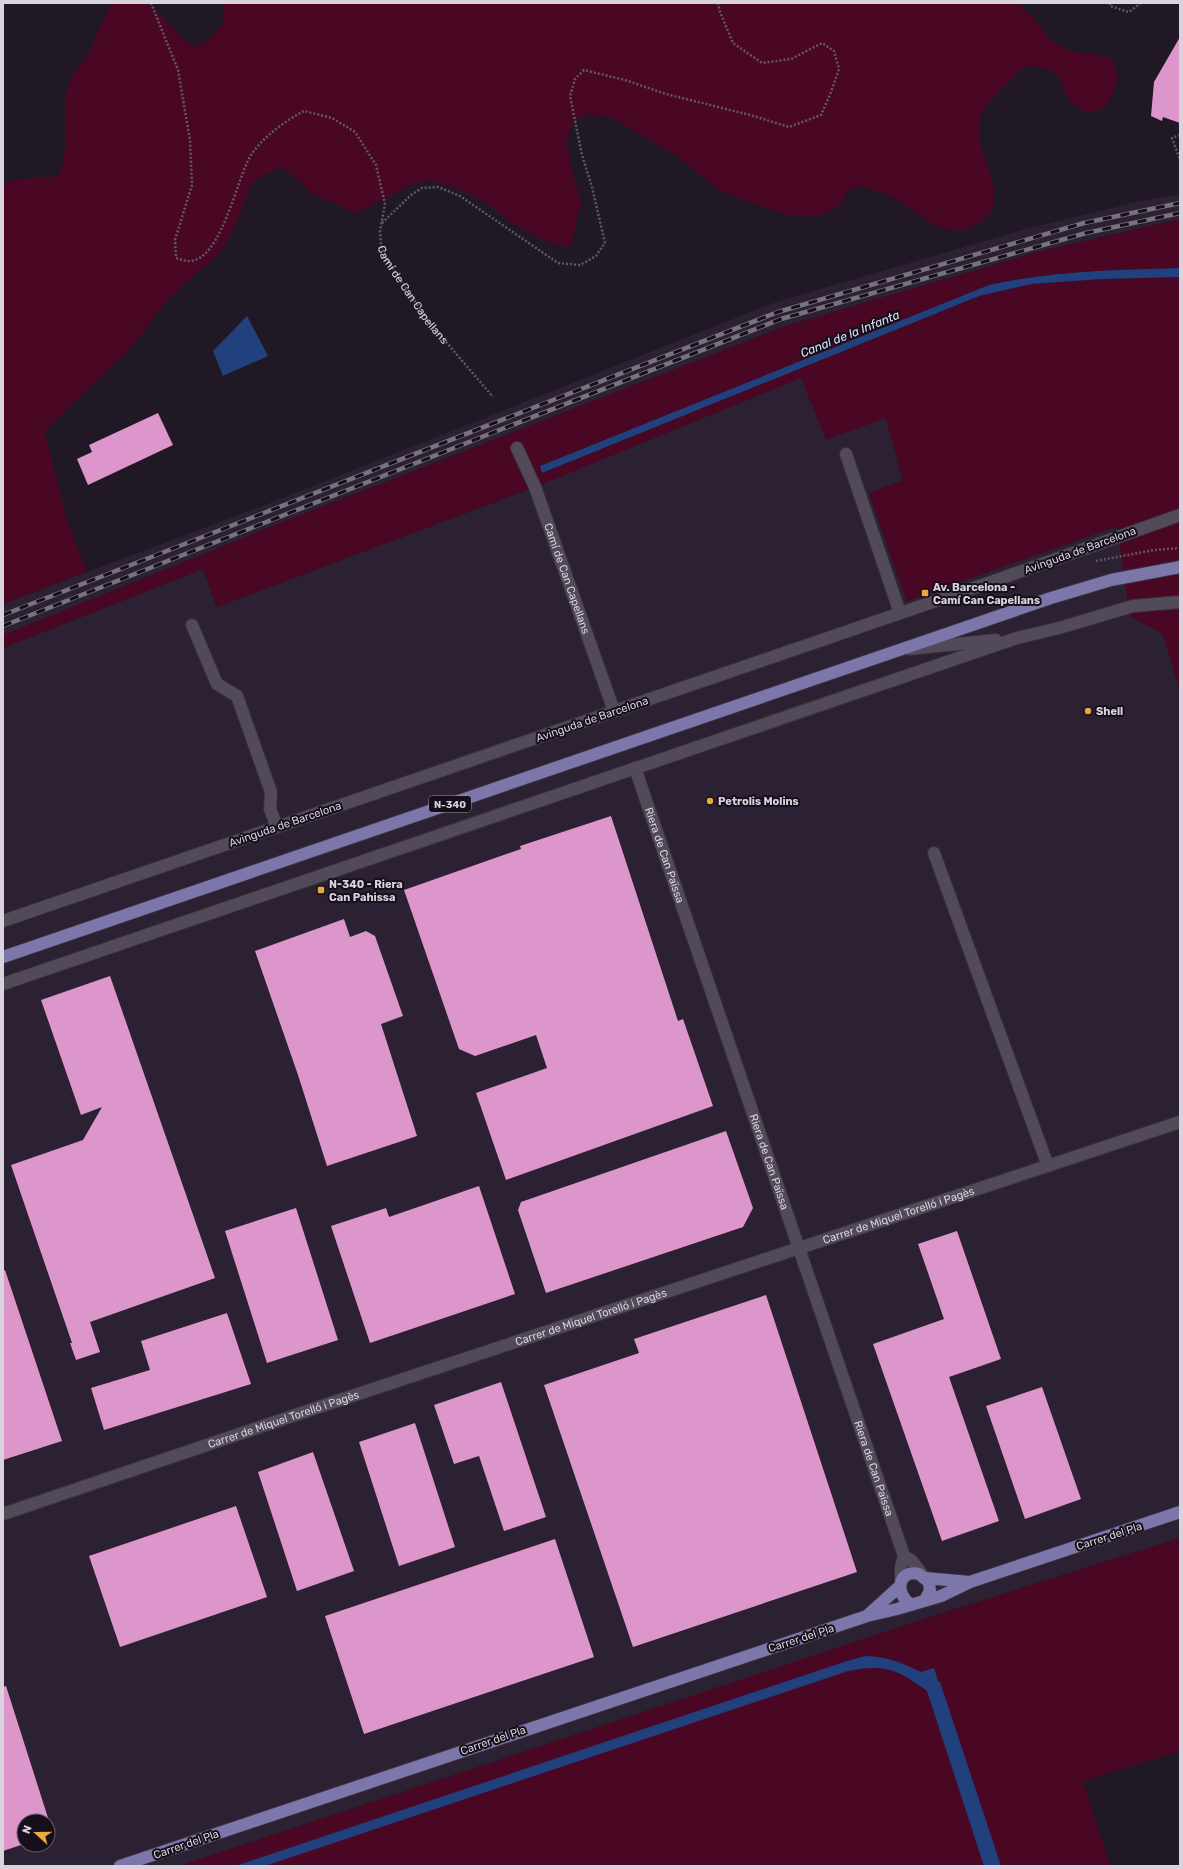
<svg xmlns="http://www.w3.org/2000/svg" width="1183" height="1869" font-family="Rubik,sans-serif">
  <style>
    .built { fill: #2c2132; fill-rule: evenodd }
    .green { fill: #4a0723 }
    .water { fill: #20417d }
    .building { fill: #dd96cb }
    .lines { fill: none; stroke-linecap: round; stroke-linejoin: round }
    .minor-casing { stroke: #37323b; stroke-width: 14 }
    .major-casing { stroke: #37323b; stroke-width: 14 }
    .path { stroke: #605965; stroke-width: 2.5; stroke-dasharray: 2 2; stroke-linecap: butt }
    .minor { stroke: #534a59; stroke-width: 12 }
    .major { stroke: #7c76aa; stroke-width: 12 }
    .rail-casing { stroke: #78727d; stroke-width: 4.5 }
    .rail { stroke: #160f1b; stroke-width: 3; stroke-dasharray: 9; stroke-linecap: butt }
    .poi-dot { fill: #eaaa39; stroke: #160f1b; stroke-width: 1.5 }
    .labels { text-anchor: middle; stroke-width: 4; stroke-linejoin: round; paint-order: stroke }
    .shield { fill: #160f1b; stroke: #9e98a2; stroke-width: 1 }
    .shield-label { font-size: 10px; font-weight: bold; fill: #d8d3dc }
    .street-label { font-size: 11px; fill: #d8d3dc; stroke: #160f1b }
    .poi-label { font-size: 11px; font-weight: bold; fill: #d8d3dc; stroke: #160f1b; text-anchor: start }
    .water-label { font-size: 12px; font-style: italic; fill: #d8e3f5; stroke: #160f1b }
  </style>
  <rect width="100%" height="100%" fill="#201825"/>
  <path class="built" d="M 1180,194 L 1180,219 L 1041,251 L 786,326 L 283,522 L 3,635 L 3,604 L 270,503 L 776,302 L 1026,229 L 1141,201 Z
    M 801,377 L 886,418 L 903,480 L 869,494 L 907,601 L 1117,526 L 1130,616 L 1163,634 L 1180,690 L 1180,1538 L 927,1618 L 180,1866 L 3,1866 L 3,648 L 203,569 L 217,607 L 535,487 ZM 24,1821 L 48,1821 L 48,1845 L 24,1845 Z"/>
  <path class="green" d="M 111,3 L 149,3 L 184,40 L 195,47 L 206,42 L 224,23 L 224,3 L 1017,3 L 1034,18 L 1050,40 L 1073,52 L 1100,55 L 1112,59 C 1122,79 1115,90 1105,108 C 1084,116 1074,109 1064,90 C 1063,86 1062,81 1059,78 C 1052,69 1034,64 1023,68 C 1019,70 985,106 983,110 C 981,116 979,123 979,130 C 977,159 1015,201 979,223 C 970,229 962,232 951,230 C 926,225 910,205 888,195 C 879,190 868,189 859,186 L 848,191 L 842,202 L 832,210 L 821,215 L 796,216 L 783,214 L 720,191 L 678,157 L 611,117 L 586,114 L 576,120 L 569,131 L 567,143 L 571,167 L 581,203 L 571,245 L 558,246 L 546,241 L 511,223 L 490,205 L 477,198 L 453,187 L 430,180 L 418,182 L 356,213 L 315,195 L 301,182 L 282,167 L 258,178 L 250,186 L 237,221 L 225,245 L 216,256 L 168,299 L 129,350 L 44,431 L 68,523 L 87,572 L 3,604 L 3,185 C 18,176 42,180 60,175 L 63,163 L 66,139 L 65,102 L 67,90 L 71,77 L 87,56 Z
    M 1180,219 L 1180,268 C 1116,270 1052,271 989,285 L 540,466 L 543,473 L 979,296 L 1031,284 L 1102,279 L 1180,277 L 1180,690 L 1163,634 L 1130,616 L 1117,526 L 907,601 L 869,493 L 903,480 L 886,418 L 826,440 L 801,378 L 535,487 L 217,607 L 203,569 L 3,648 L 3,635 L 283,522 L 786,326 L 1041,251 Z
    M 1180,1538 L 1180,1751 L 1083,1781 L 1110,1866 L 180,1866 L 927,1618 Z"/>
  <path class="water" d="M 1180,268 L 1180,277 L 1102,279 L 1031,284 L 979,296 L 542,473 L 540,466 L 989,285 C 1052,271 1116,270 1180,268 Z
    M 247,316 L 268,356 L 223,376 L 213,351 Z
    M 865,1656 C 888,1657 900,1662 921,1672 L 934,1668 L 938,1681 L 940,1682 L 1001,1866 L 984,1866 L 927,1691 C 897,1669 885,1664 848,1671 L 265,1866 L 235,1866 L 844,1662 Z"/>
  <path class="building" d="M 1180,37 L 1180,123 L 1163,117 L 1162,121 L 1151,116 L 1154,82 Z
    M 158,413 L 173,445 L 88,485 L 77,459 L 92,452 L 89,445 Z
    M 611,816 L 678,1021 L 683,1019 L 713,1106 L 506,1180 L 476,1093 L 547,1068 L 536,1035 L 475,1056 L 459,1049 L 404,890 L 521,849 L 520,846 Z
    M 344,919 L 350,937 L 366,931 L 375,936 L 403,1016 L 381,1024 L 417,1136 L 327,1166 L 298,1075 L 255,951 Z
    M 110,976 L 215,1278 L 90,1322 L 100,1352 L 76,1360 L 70,1343 L 72,1343 L 11,1165 L 83,1140 L 102,1107 L 81,1115 L 41,1000 Z
    M 726,1131 L 753,1208 L 743,1227 L 546,1293 L 518,1210 L 521,1202 Z
    M 479,1186 L 515,1294 L 370,1343 L 331,1226 L 386,1208 L 389,1217 Z
    M 296,1208 L 338,1340 L 267,1363 L 225,1231 Z
    M 957,1231 L 1001,1359 L 949,1377 L 999,1521 L 942,1541 L 873,1344 L 944,1319 L 918,1244 Z
    M 5,1270 L 62,1441 L 3,1460 L 3,1271 Z
    M 766,1295 L 857,1572 L 633,1647 L 544,1385 L 639,1353 L 634,1339 Z
    M 227,1313 L 251,1384 L 104,1430 L 91,1388 L 150,1370 L 141,1341 Z
    M 501,1382 L 546,1517 L 504,1531 L 479,1456 L 454,1464 L 434,1405 Z
    M 1042,1387 L 1081,1499 L 1025,1519 L 986,1406 Z
    M 415,1423 L 455,1547 L 399,1566 L 359,1442 Z
    M 313,1452 L 354,1571 L 297,1591 L 258,1472 Z
    M 236,1506 L 267,1597 L 120,1647 L 89,1556 Z
    M 555,1539 L 594,1657 L 364,1734 L 325,1616 Z
    M 6,1686 L 49,1821 L 24,1821 L 24,1844 L 3,1851 L 3,1687 Z"/>
  <g class="lines">
    <g class="minor-casing">
      <g id="minor">
        <path id="s2" d="M 517,448 L 535,487 L 614,711"/>
        <path d="M 846,454 L 900,613"/>
        <path d="M 192,625 L 217,684 L 237,696 L 271,792 L 270,809 L 277,827"/>
        <path d="M 909,649 L 996,640"/>
        <path id="s3" d="M 635,768 L 904,1556 L 901,1567 L 901,1582"/>
        <path d="M 934,853 L 1048,1166"/>
        <path d="M 3,921 L 988,583 L 1180,515"/>
        <path d="M 3,984 L 1017,638 L 1059,628 L 1133,606 L 1180,602"/>
        <path id="s4" d="M 3,1514 L 325,1405 L 1180,1122"/>
        <path d="M 904,1556 L 912,1561 L 923,1576"/>
      </g>
    </g>
    <g class="major-casing">
      <path id="major" d="M 3,957 L 1051,598 L 1111,580 L 1180,567
        M 925,1578 L 970,1582
        M 911,1605 C 894,1593 898,1569 919,1574 L 929,1582 L 930,1591 L 925,1600
        M 868,1615 L 900,1586
        M 120,1866 L 867,1616 L 897,1609 L 941,1596 L 970,1582 L 1180,1512"/>
    </g>
    <g class="path">
      <path id="s1" d="M 151,3 L 178,70 L 190,140 L 192,185 L 175,240 L 176,258 C 180,259 184,261 188,261 C 221,263 237,177 251,155 C 263,137 285,121 304,111 L 332,118 L 355,132 L 376,165 L 385,204 L 380,231 L 381,245 L 385,257 L 429,322 L 493,397"/>
      <path d="M 1110,3 L 1110,6 L 1129,12 L 1141,3"/>
      <path d="M 1180,135 L 1172,138 L 1180,160"/>
      <path d="M 382,223 L 411,195 L 422,188 L 438,187 L 460,196 L 558,263 L 580,265 L 596,256 L 605,243 L 592,187 L 582,155 L 570,96 L 575,79 L 584,70 L 625,80 L 666,94 L 750,115 L 789,127 L 821,115 L 831,92 L 839,69 L 834,51 L 822,43 L 791,59 L 762,63 L 733,43 L 720,12 L 718,3"/>
      <path d="M 1096,561 L 1154,550 L 1180,548"/>
    </g>
    <use href="#minor" class="minor"/>
    <use href="#major" class="major"/>
    <g class="rail-casing">
      <path id="rail" d="M 3,615 L 778,312 L 1084,223 L 1180,203
        M 3,626 L 781,319 L 1086,233 L 1180,213"/>
    </g>
    <use href="#rail" class="rail"/>
  </g>
  <g class="poi-dot">
    <rect x="921" y="589" width="8" height="8" rx="2"/>
    <circle cx="1088" cy="711" r="4"/>
    <circle cx="710" cy="801" r="4"/>
    <rect x="317" y="886" width="8" height="8" rx="2"/>
  </g>
  <g class="labels">
    <rect class="shield" x="429" y="796" width="42" height="16" rx="3"/>
    <g class="shield-label">
      <text x="450" y="808">N-340</text>
    </g>
    <g class="street-label">
      <text dy="4" stroke="none"><textPath href="#s1" startOffset="710">Camí de Can Capellans</textPath></text>
      <text transform="translate(1080 550) rotate(-20)" y="4">Avinguda de Barcelona</text>
      <text dy="4" stroke="none"><textPath href="#s2" startOffset="140">Camí de Can Capellans</textPath></text>
      <text transform="translate(592 719) rotate(-19)" y="4">Avinguda de Barcelona</text>
      <text transform="translate(285 824) rotate(-19)" y="4">Avinguda de Barcelona</text>
      <text dy="4" stroke="none"><textPath href="#s3" startOffset="92">Riera de Can Païssa</textPath></text>
      <text dy="4" stroke="none"><textPath href="#s3" startOffset="416">Riera de Can Païssa</textPath></text>
      <text dy="4" stroke="none"><textPath href="#s4" startOffset="944">Carrer de Miquel Torelló i Pagès</textPath></text>
      <text dy="4" stroke="none"><textPath href="#s4" startOffset="620">Carrer de Miquel Torelló i Pagès</textPath></text>
      <text dy="4" stroke="none"><textPath href="#s4" startOffset="296">Carrer de Miquel Torelló i Pagès</textPath></text>
      <text dy="4" stroke="none"><textPath href="#s3" startOffset="740">Riera de Can Païssa</textPath></text>
      <text transform="translate(1109 1536) rotate(-18)" y="4">Carrer del Pla</text>
      <text transform="translate(801 1638) rotate(-18)" y="4">Carrer del Pla</text>
      <text transform="translate(493 1740) rotate(-19)" y="4">Carrer del Pla</text>
      <text transform="translate(186 1844) rotate(-19)" y="4">Carrer del Pla</text>
    </g>
    <g class="poi-label">
      <text x="933" y="591">Av. Barcelona -<tspan x="933" dy="13">Camí Can Capellans</tspan></text>
      <text x="1096" y="715">Shell</text>
      <text x="718" y="805">Petrolis Molins</text>
      <text x="329" y="888">N-340 - Riera<tspan x="329" dy="13">Can Pahissa</tspan></text>
    </g>
    <g class="water-label">
      <text transform="translate(850 334) rotate(-22)" y="4">Canal de la Infanta</text>
    </g>
  </g>
  <rect width="1183" height="1869" fill="none" stroke="#d8d3dc" stroke-width="8"/>
  <g transform="translate(36 1833) rotate(291)"><circle r="19" fill="#160f1b" stroke="#645d68"/>
  <path d="M0-3L7 15L0 10L-7 15Z" fill="#eaaa39"/>
  <text y="-6" font-size="11" font-weight="bold" text-anchor="middle" fill="#d8d3dc">N</text>
  </g>
</svg>
